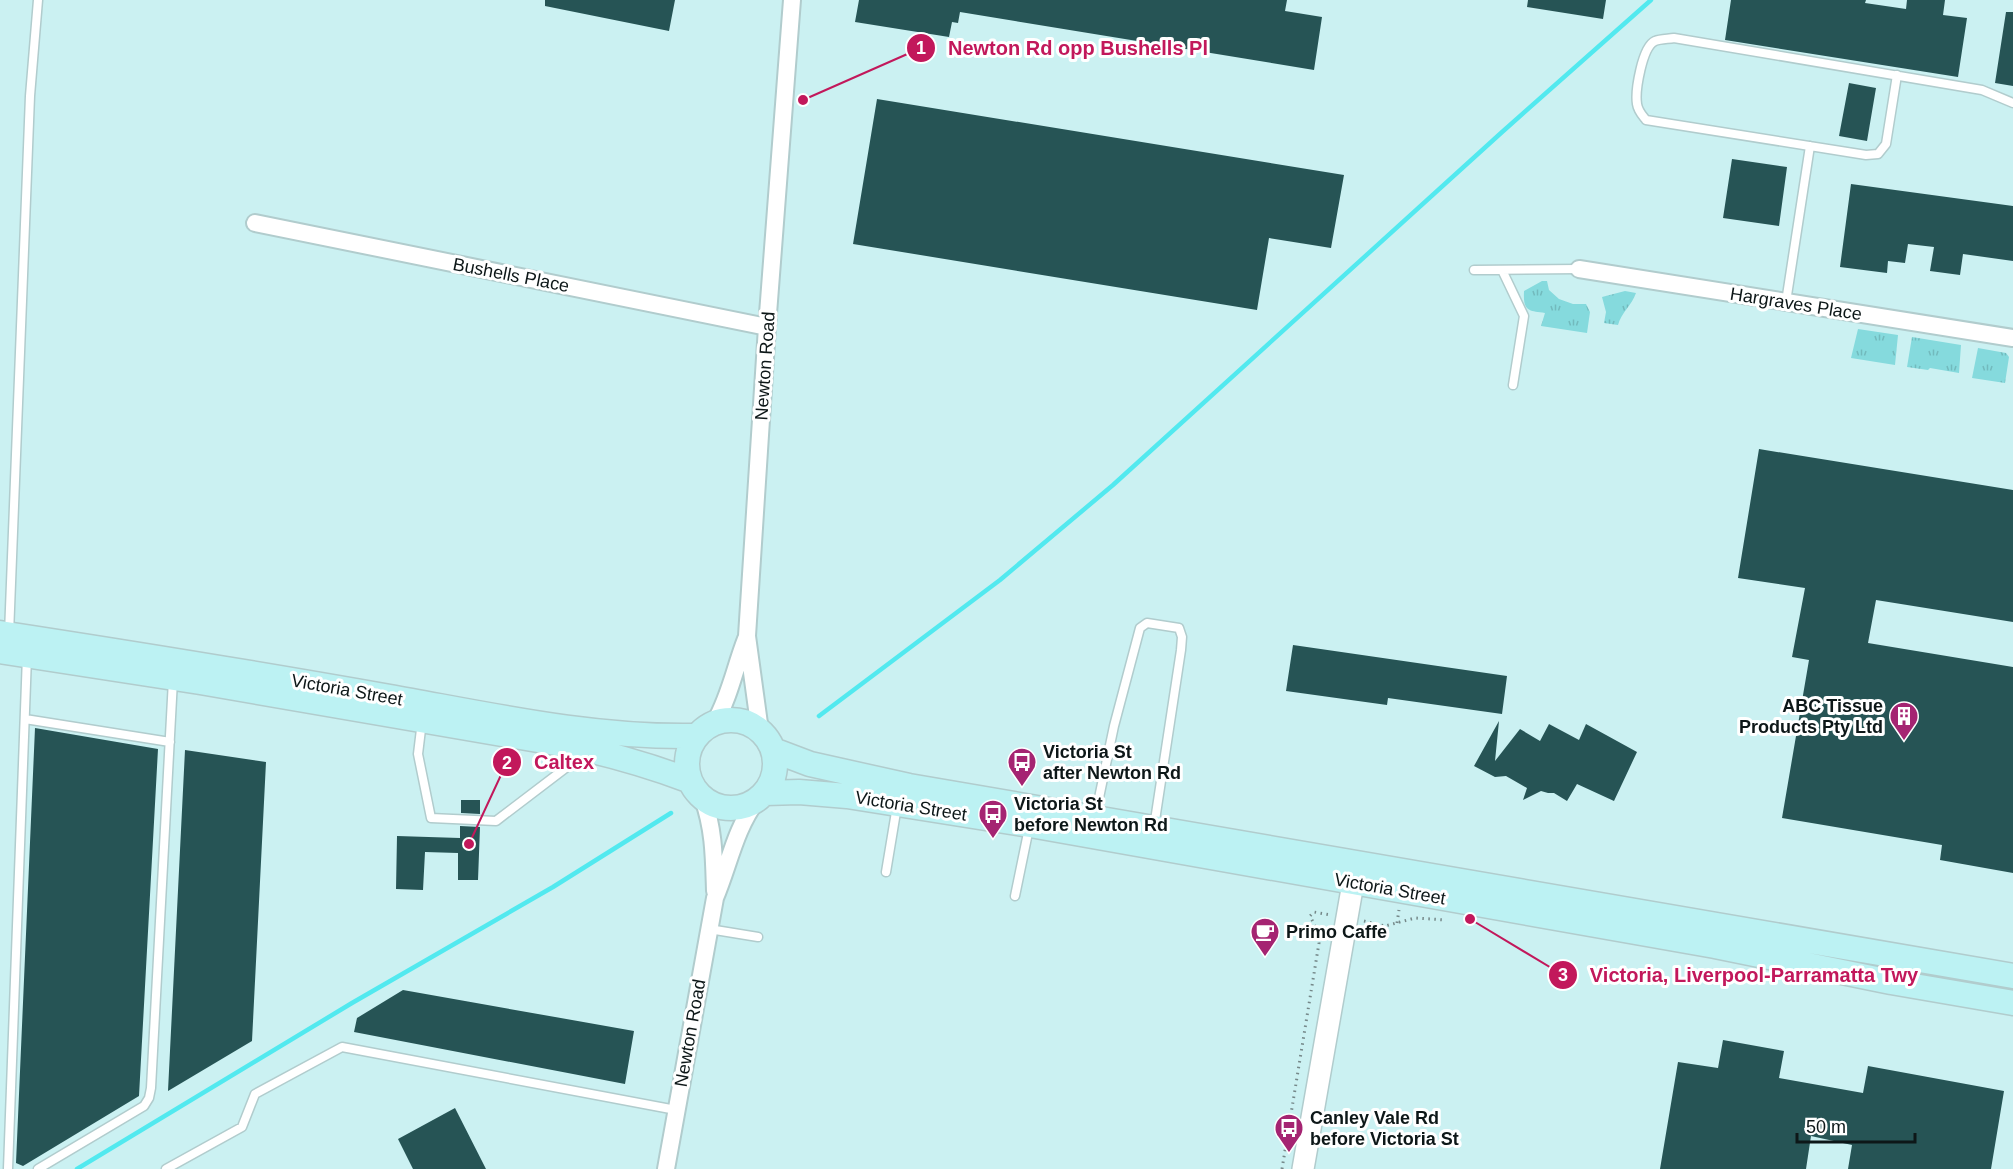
<svg xmlns="http://www.w3.org/2000/svg" width="2013" height="1169" font-family="Arial,sans-serif">
  <style>
    .built { fill: #cbf1f2 }
    .grass { fill: url(#grass-tufts) }
    .lines { fill: none; stroke-linecap: round; stroke-linejoin: round }
    .stream { stroke: #52e9ef; stroke-width: 4.5 }
    .building { fill: #265455 }
    .service-casing { stroke: #b1cccd; stroke-width: 11 }
    .minor-casing { stroke: #b1cccd; stroke-width: 20 }
    .tertiary-casing { stroke: #b1cccd; stroke-width: 24 }
    .secondary-casing { stroke: #b1cccd; stroke-width: 27 }
    .path { stroke: #758889; stroke-width: 3; stroke-dasharray: 1.5 4.5; stroke-linecap: butt }
    .service { stroke: #fff; stroke-width: 8 }
    .minor { stroke: #fff; stroke-width: 16 }
    .tertiary { stroke: #fff; stroke-width: 21 }
    .secondary { stroke: #bcf2f3; stroke-width: 24 }
    .labels { text-anchor: middle; stroke-width: 6; stroke-linejoin: round; paint-order: stroke }
    .street-label { font-size: 18px; fill: #0d1718; stroke: #fff }
    .poi-label { font-size: 18px; font-weight: bold; fill: #0d1718; stroke: #fff; text-anchor: start }
    .leader { fill: none; stroke: #c2185b; stroke-width: 2 }
    .callout-dot { fill: #c2185b; stroke: #fff; stroke-width: 2 }
    .mark-label { font-size: 18px; text-anchor: middle; font-weight: bold; fill: #fff }
    .callout-label { font-size: 20px; text-anchor: middle; font-weight: bold; fill: #c2185b; stroke: #fff; stroke-width: 6; stroke-linejoin: round; paint-order: stroke }
  </style>
  <defs>
    <pattern id="grass-tufts" width="24" height="20" patternUnits="userSpaceOnUse" patternTransform="scale(1.5)"><rect width="24" height="20" fill="#85dadd"/><path d="M3 7l-1-3M5 7V3M7 7l1-3M15 17l-1-3M17 17v-4M19 17l1-3" fill="none" stroke="#72babd"/></pattern>
  </defs>
  <rect width="100%" height="100%" fill="#e0fcfd"/>
  <path class="built" d="M 0,0 L 2013,0 L 2013,1169 L 0,1169 Z"/>
  <path class="grass" d="M 1542,281 L 1547,281 L 1549,290 L 1559,299 L 1573,304 L 1586,304 L 1590,312 L 1587,333 L 1541,326 L 1545,313 C 1528,311 1523,311 1524,291 Z
    M 1625,291 L 1636,293 C 1632,305 1621,313 1618,325 L 1604,323 L 1606,312 L 1602,297 Z
    M 1858,329 L 1898,335 L 1895,365 L 1851,358 Z
    M 1912,337 L 1961,345 L 1959,373 L 1930,368 L 1928,370 L 1907,367 Z
    M 1978,348 L 2006,353 L 2009,357 L 2005,383 L 1972,378 Z"/>
  <g class="lines">
    <path class="stream" d="M 819,716 L 1000,580 L 1113,485 L 1501,133 L 1651,0
      M 77,1169 L 352,1003 L 553,887 L 671,813"/>
  </g>
  <path class="building" d="M 545,0 L 675,0 L 669,31 L 545,6 Z
    M 859,0 L 1287,0 L 1285,11 L 1322,17 L 1314,70 L 960,12 L 958,23 L 952,22 L 949,37 L 855,22 Z
    M 1528,0 L 1606,0 L 1603,19 L 1527,7 Z
    M 1731,0 L 1866,0 L 1865,3 L 1906,9 L 1907,0 L 1945,0 L 1943,15 L 1967,18 L 1958,77 L 1725,40 Z
    M 2006,12 L 2013,12 L 2013,86 L 1995,83 Z
    M 1849,83 L 1876,88 L 1867,141 L 1839,136 Z
    M 877,99 L 1344,175 L 1331,248 L 1269,238 L 1257,310 L 853,244 Z
    M 1732,159 L 1787,167 L 1779,226 L 1723,218 Z
    M 1851,184 L 2013,206 L 2013,261 L 1963,254 L 1960,275 L 1930,271 L 1934,247 L 1908,244 L 1905,263 L 1888,261 L 1887,273 L 1840,267 Z
    M 1759,449 L 2013,490 L 2013,622 L 1876,600 L 1868,643 L 2013,667 L 2013,873 L 1940,860 L 1942,845 L 1782,818 L 1809,660 L 1792,657 L 1805,588 L 1738,578 Z
    M 1293,645 L 1507,676 L 1502,714 L 1388,698 L 1387,705 L 1286,691 Z
    M 1499,721 L 1495,761 L 1520,729 L 1540,741 L 1549,724 L 1579,740 L 1586,724 L 1637,752 L 1614,801 L 1577,784 L 1567,801 L 1554,793 L 1548,793 L 1541,791 L 1523,800 L 1527,788 L 1506,776 L 1495,777 L 1474,766 Z
    M 35,728 L 158,749 L 139,1096 L 23,1166 L 16,1163 Z
    M 185,750 L 266,762 L 252,1041 L 168,1091 Z
    M 461,800 L 480,800 L 480,814 L 461,813 Z
    M 460,826 L 480,827 L 478,880 L 458,880 L 458,853 L 425,852 L 423,890 L 396,889 L 397,836 L 460,838 Z
    M 403,990 L 634,1031 L 625,1084 L 354,1032 L 357,1018 Z
    M 1723,1040 L 1784,1051 L 1779,1078 L 1863,1093 L 1868,1066 L 2004,1091 L 1991,1169 L 1848,1169 L 1852,1145 L 1811,1136 L 1806,1169 L 1660,1169 L 1678,1062 L 1718,1068 Z
    M 455,1108 L 486,1169 L 413,1169 L 398,1139 Z"/>
  <g class="lines">
    <g class="service-casing">
      <path id="service" d="M 1897,75 L 1886,144 L 1878,154 L 1866,155 L 1646,120 C 1642,115 1638,111 1637,104 C 1635,91 1642,47 1655,41 C 1660,39 1668,39 1674,38 L 1982,90 L 2013,103
        M 1474,270 L 1579,269
        M 1502,270 L 1524,316 L 1513,385
        M 1786,302 L 1810,146
        M 9,634 L 30,96 L 38,0
        M 25,719 L 170,742
        M 422,721 L 418,754 L 431,818 L 496,821 L 584,754
        M 1095,817 L 1114,726 L 1140,628 L 1147,623 L 1179,628 L 1182,637 L 1181,650 L 1154,827
        M 886,872 L 897,806
        M 1015,896 L 1029,828
        M 709,929 L 758,937
        M 8,1169 L 27,656
        M 38,1169 L 144,1106 L 149,1098 L 151,1088 L 173,680
        M 166,1169 L 242,1127 L 255,1094 L 342,1047 L 676,1110"/>
    </g>
    <g class="minor-casing">
      <path id="minor" d="M 255,223 L 767,327
        M 1579,269 L 2013,338
        M 715,722 C 730,696 735,667 746,639
        M 760,731 L 747,636 L 767,327 L 792,0
        M 703,799 C 714,829 714,859 715,891
        M 666,1169 L 715,898 C 729,865 735,829 757,800"/>
    </g>
    <g class="tertiary-casing">
      <path id="tertiary" d="M 1303,1169 L 1356,866"/>
    </g>
    <g class="secondary-casing">
      <path id="secondary" d="M 0,633 C 130,653 260,674 390,697 C 491,715 592,738 695,736
        M 0,651 L 200,682 L 567,745 C 609,754 648,765 688,780
        M687 764a44 44 0 1 1 88 0a44 44 0 1 1-88 0Z
        M 773,750 L 810,764 L 909,786 L 2013,976
        M 765,793 L 799,792 L 847,796 L 1030,825 L 1715,946 L 1891,982 L 2013,1003"/>
    </g>
    <path class="path" d="M 1364,921 L 1385,926 L 1415,918 L 1446,920
      M 1397,923 L 1399,910
      M 1282,1169 L 1319,943 L 1316,928 L 1310,916 L 1314,912 L 1331,915"/>
    <use href="#service" class="service"/>
    <use href="#minor" class="minor"/>
    <use href="#tertiary" class="tertiary"/>
    <use href="#secondary" class="secondary"/>
  </g>
  <defs>
    <g id="building-pin" transform="scale(1.5)"><path d="M0 17L-7.5 6A9.5 9.5 0 1 1 7.5 6Z" fill="#a52472" stroke="#fff"/><path d="M-4-6H4V6H1V3H-1V6H-4ZM-2.5-4.3h1.7v1.8h-1.7ZM.8-4.3h1.7v1.8H.8ZM-2.5-1h1.7V.8h-1.7ZM.8-1h1.7V.8H.8Z" fill="#fff"/></g>
    <g id="bus-pin" transform="scale(1.5)"><path d="M0 17L-7.5 6A9.5 9.5 0 1 1 7.5 6Z" fill="#a52472" stroke="#fff"/><path d="M-5-6H5V4H4V6H2V4H-2V6H-4V4H-5ZM-3.5-4V0h7V-4ZM-3.5 1.2v1.5H-2V1.2ZM2 1.2v1.5H3.5V1.2Z" fill="#fff"/></g>
    <g id="cafe-pin" transform="scale(1.5)"><path d="M0 17L-7.5 6A9.5 9.5 0 1 1 7.5 6Z" fill="#a52472" stroke="#fff"/><path d="M-5.5-4.5H6V0H3Q3 3.5 0 3.5H-2.5Q-5.5 3.5-5.5 0ZM3-3.2v2h1.7v-2ZM-6 4.5H4V6H-6Z" fill="#fff"/></g>
  </defs>
  <g fill-rule="evenodd">
    <use href="#building-pin" x="1904" y="716"/>
    <use href="#bus-pin" x="1022" y="762"/>
    <use href="#bus-pin" x="993" y="814"/>
    <use href="#cafe-pin" x="1265" y="932"/>
    <use href="#bus-pin" x="1289" y="1128"/>
  </g>
  <g class="labels">
    <g class="street-label">
      <text transform="translate(511 275) rotate(11)" y="6">Bushells Place</text>
      <text transform="translate(1796 304) rotate(9)" y="6">Hargraves Place</text>
      <text transform="translate(765 366) rotate(-86)" y="6">Newton Road</text>
      <text transform="translate(347 690) rotate(10)" y="6">Victoria Street</text>
      <text transform="translate(911 806) rotate(9)" y="6">Victoria Street</text>
      <text transform="translate(1390 889) rotate(10)" y="6">Victoria Street</text>
      <text transform="translate(690 1033) rotate(-80)" y="6">Newton Road</text>
    </g>
    <g class="poi-label">
      <text x="1883" y="712" text-anchor="end">ABC Tissue<tspan x="1883" dy="21">Products Pty Ltd</tspan></text>
      <text x="1043" y="758">Victoria St<tspan x="1043" dy="21">after Newton Rd</tspan></text>
      <text x="1014" y="810">Victoria St<tspan x="1014" dy="21">before Newton Rd</tspan></text>
      <text x="1286" y="938">Primo Caffe</text>
      <text x="1310" y="1124">Canley Vale Rd<tspan x="1310" dy="21">before Victoria St</tspan></text>
    </g>
  </g>
  <path class="leader" d="M803 100L921 48M469 844L507 762M1470 919L1563 975"/>
  <g class="callout-dot">
    <circle cx="803" cy="100" r="6"/>
    <circle cx="469" cy="844" r="6"/>
    <circle cx="1470" cy="919" r="6"/>
    <circle cx="921" cy="48" r="15"/>
    <circle cx="507" cy="762" r="15"/>
    <circle cx="1563" cy="975" r="15"/>
  </g>
  <g class="mark-label">
    <text x="921" y="54">1</text>
    <text x="507" y="769">2</text>
    <text x="1563" y="981">3</text>
  </g>
  <g class="callout-label">
    <text x="1078" y="55">Newton Rd opp Bushells Pl</text>
    <text x="564" y="769">Caltex</text>
    <text x="1754" y="982">Victoria, Liverpool-Parramatta Twy</text>
  </g>
  <path d="M1797 1133v9h118v-9" fill="none" stroke="#0d1718" stroke-width="3"/>
  <text x="1806" y="1133" font-size="18" fill="#0d1718" stroke="#ffffff" stroke-width="4.5" paint-order="stroke">50 m</text>
</svg>
